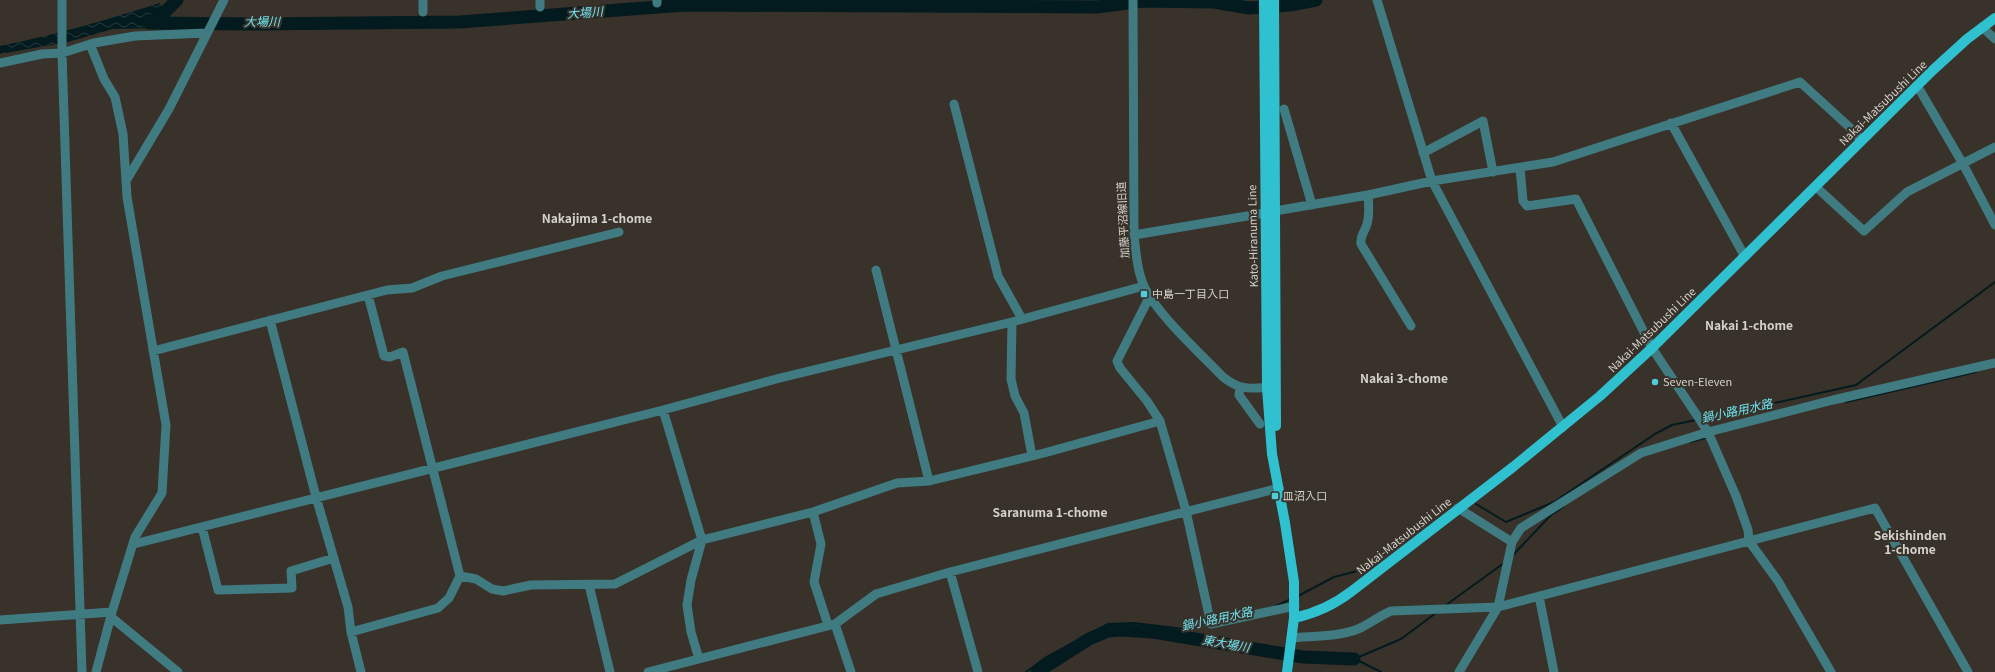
<svg xmlns="http://www.w3.org/2000/svg" width="1995" height="672" font-family="Georgia,'Noto Sans JP',serif">
  <style>
    .water { fill: url(#water-waves) }
    .lines { fill: none; stroke-linecap: round; stroke-linejoin: round }
    .stream { stroke: #031b1e; stroke-width: 2 }
    .river { stroke: #031b1e; stroke-width: 13 }
    .minor { stroke: #407b82; stroke-width: 9 }
    .major { stroke: #30c1d0; stroke-width: 10 }
    .poi-dot { fill: #52cbd9; stroke: #38322a; stroke-width: 1.5 }
    .labels { text-anchor: middle; stroke-width: 4; stroke-linejoin: round; paint-order: stroke }
    .street-label { font-size: 11px; fill: #d5d1cc; stroke: #38322a }
    .poi-label { font-size: 11px; fill: #d5d1cc; stroke: #38322a; text-anchor: start }
    .water-label { font-size: 12px; font-style: italic; fill: #6ee5f3; stroke: #38322a }
    .neighbourhood-label { font-size: 12px; font-weight: bold; fill: #d5d1cc; stroke: #38322a }
  </style>
  <defs>
    <pattern id="water-waves" width="16" height="10" patternUnits="userSpaceOnUse"><rect width="16" height="10" fill="#031b1e"/><path d="M0 5q4-4 8 0t8 0" fill="none" stroke="#273b3e"/></pattern>
  </defs>
  <rect width="100%" height="100%" fill="#38322a"/>
  <path class="water" d="M 160,3 L 167,28 L 113,29 L 68,42 L 0,54 L 0,46 C 54,35 107,20 160,3 Z"/>
  <g class="lines">
    <path class="stream" d="M 1846,402 L 1976,372
      M 1702,419 L 1856,385 L 1995,282
      M 1691,442 L 1708,437
      M 1476,504 L 1506,522 L 1554,502 L 1655,434 L 1672,425 L 1696,420
      M 1513,555 L 1551,515 L 1563,507
      M 1298,596 L 1334,577 L 1365,569
      M 1446,605 L 1504,563
      M 1276,606 L 1291,599
      M 1354,659 L 1401,639 L 1436,613
      M 1355,659 L 1381,672
      M 1026,672 L 1045,658 L 1108,624 L 1134,623 L 1184,629 L 1208,623"/>
    <path class="river" d="M 149,21 L 156,21 L 177,0
      M 149,23 L 252,24 L 459,22 L 685,5 L 1097,7 L 1143,1 L 1214,2 L 1249,8 L 1290,5 L 1316,0
      M 1037,672 L 1089,639 L 1108,631 L 1121,630 L 1153,632 L 1303,657 L 1354,659"/>
    <path class="minor" d="M 62,0 L 62,53 L 82,672
      M 423,0 L 423,12
      M 540,0 L 540,7
      M 657,0 L 657,3
      M 1133,0 L 1134,235 C 1136,252 1137,270 1144,286 C 1156,313 1201,354 1223,377 C 1242,392 1251,388 1274,387
      M 1377,0 L 1432,181 L 1563,427
      M 1982,27 L 1995,39
      M 90,44 L 104,79 L 115,97 L 123,134 L 126,181
      M 0,63 L 42,54 L 62,53 L 94,43 L 135,36 L 206,33
      M 1918,87 L 1963,164 L 1995,225
      M 954,104 L 998,276 L 1022,319
      M 1284,109 L 1312,205
      M 1671,123 L 1745,257
      M 1423,153 L 1483,121 L 1493,172
      M 1520,168 L 1523,201 L 1527,206 L 1576,199 L 1652,348 L 1708,432 L 1736,496 L 1748,530 L 1749,541 L 1778,581 L 1831,672
      M 1815,186 L 1864,231 L 1907,192 L 1995,147
      M 1368,195 C 1369,205 1370,217 1366,227 C 1363,234 1360,236 1361,244 L 1411,326
      M 1275,211 L 1368,195 L 1432,181 L 1553,162 L 1800,82 L 1857,134 L 1860,141
      M 1134,235 L 1265,213
      M 876,270 L 929,481
      M 1150,296 L 1117,361 L 1120,368 L 1147,401 L 1160,421 L 1186,511 L 1211,624 L 1295,606
      M 270,320 L 316,497 L 348,607 L 351,632 L 361,672
      M 1012,322 L 1011,379 L 1015,396 L 1024,413 L 1032,456
      M 153,351 L 387,290 L 412,288 L 442,276 L 619,232
      M 1240,388 L 1239,395 L 1260,424
      M 663,410 L 702,540 L 691,580 L 687,605 L 691,632 L 699,659
      M 1458,508 L 1512,542 L 1498,607 L 1459,672
      M 813,512 L 821,544 L 814,582 L 828,625
      M 202,527 L 218,590 L 292,588 L 291,571 L 334,558
      M 1512,542 L 1521,528 L 1641,453 L 1708,432 L 1833,400 L 1995,363
      M 134,544 L 663,410 L 780,378 L 1012,322 L 1144,286
      M 950,572 L 978,672
      M 460,576 L 476,579 L 492,589 L 503,591 L 531,585 L 615,584 L 702,540 L 813,512 L 897,483 L 929,481 L 1044,453 L 1160,421
      M 589,585 L 610,672
      M 1539,596 L 1554,672
      M 111,617 L 178,672
      M 0,620 L 112,612
      M 835,624 L 851,672
      M 351,632 L 438,608 L 449,598 L 460,576 L 403,352 L 390,357 L 384,356 L 368,295
      M 1292,638 C 1313,636 1338,637 1358,629 C 1368,625 1379,616 1391,611 L 1498,607 L 1875,508 L 1968,672
      M 96,672 L 112,612 L 135,537 L 162,493 L 166,425 L 127,197 L 126,181 L 169,109 L 224,0
      M 648,672 L 835,624 L 876,594 L 950,572 L 1279,488"/>
    <path class="major" d="M 1264,0 L 1267,388 L 1272,454 L 1285,523 L 1294,582 L 1294,618 L 1287,672
      M 1274,0 L 1276,426
      M 1294,618 C 1317,613 1334,605 1352,591 L 1513,467 L 1600,396 L 1652,348 L 1933,70 L 1967,39 L 1995,18"/>
  </g>
  <g class="poi-dot">
    <rect x="1140" y="290" width="8" height="8" rx="2"/>
    <circle cx="1655" cy="382" r="4"/>
    <rect x="1271" y="492" width="8" height="8" rx="2"/>
  </g>
  <g class="labels">
    <g class="street-label">
      <text transform="translate(1883 103) rotate(-44)" y="4">Nakai-Matsubushi Line</text>
      <text transform="translate(1123 220) rotate(-93)" y="4">加藤平沼線旧道</text>
      <text transform="translate(1253 236) rotate(-91)" y="4">Kato-Hiranuma Line</text>
      <text transform="translate(1652 330) rotate(-44)" y="4">Nakai-Matsubushi Line</text>
      <text transform="translate(1404 536) rotate(-38)" y="4">Nakai-Matsubushi Line</text>
    </g>
    <g class="poi-label">
      <text x="1152" y="298">中島一丁目入口</text>
      <text x="1663" y="386">Seven-Eleven</text>
      <text x="1283" y="500">皿沼入口</text>
    </g>
    <g class="water-label">
      <text transform="translate(585 13) rotate(-4)" y="4">大場川</text>
      <text x="262" y="26">大場川</text>
      <text transform="translate(1737 411) rotate(-12)" y="4">鍋小路用水路</text>
      <text transform="translate(1217 619) rotate(-12)" y="4">鍋小路用水路</text>
      <text transform="translate(1226 644) rotate(10)" y="4">東大場川</text>
    </g>
    <g class="neighbourhood-label">
      <text x="597" y="223">Nakajima 1-chome</text>
      <text x="1749" y="330">Nakai 1-chome</text>
      <text x="1404" y="383">Nakai 3-chome</text>
      <text x="1050" y="517">Saranuma 1-chome</text>
      <text x="1910" y="540">Sekishinden<tspan x="1910" dy="14">1-chome</tspan></text>
    </g>
  </g>
</svg>
